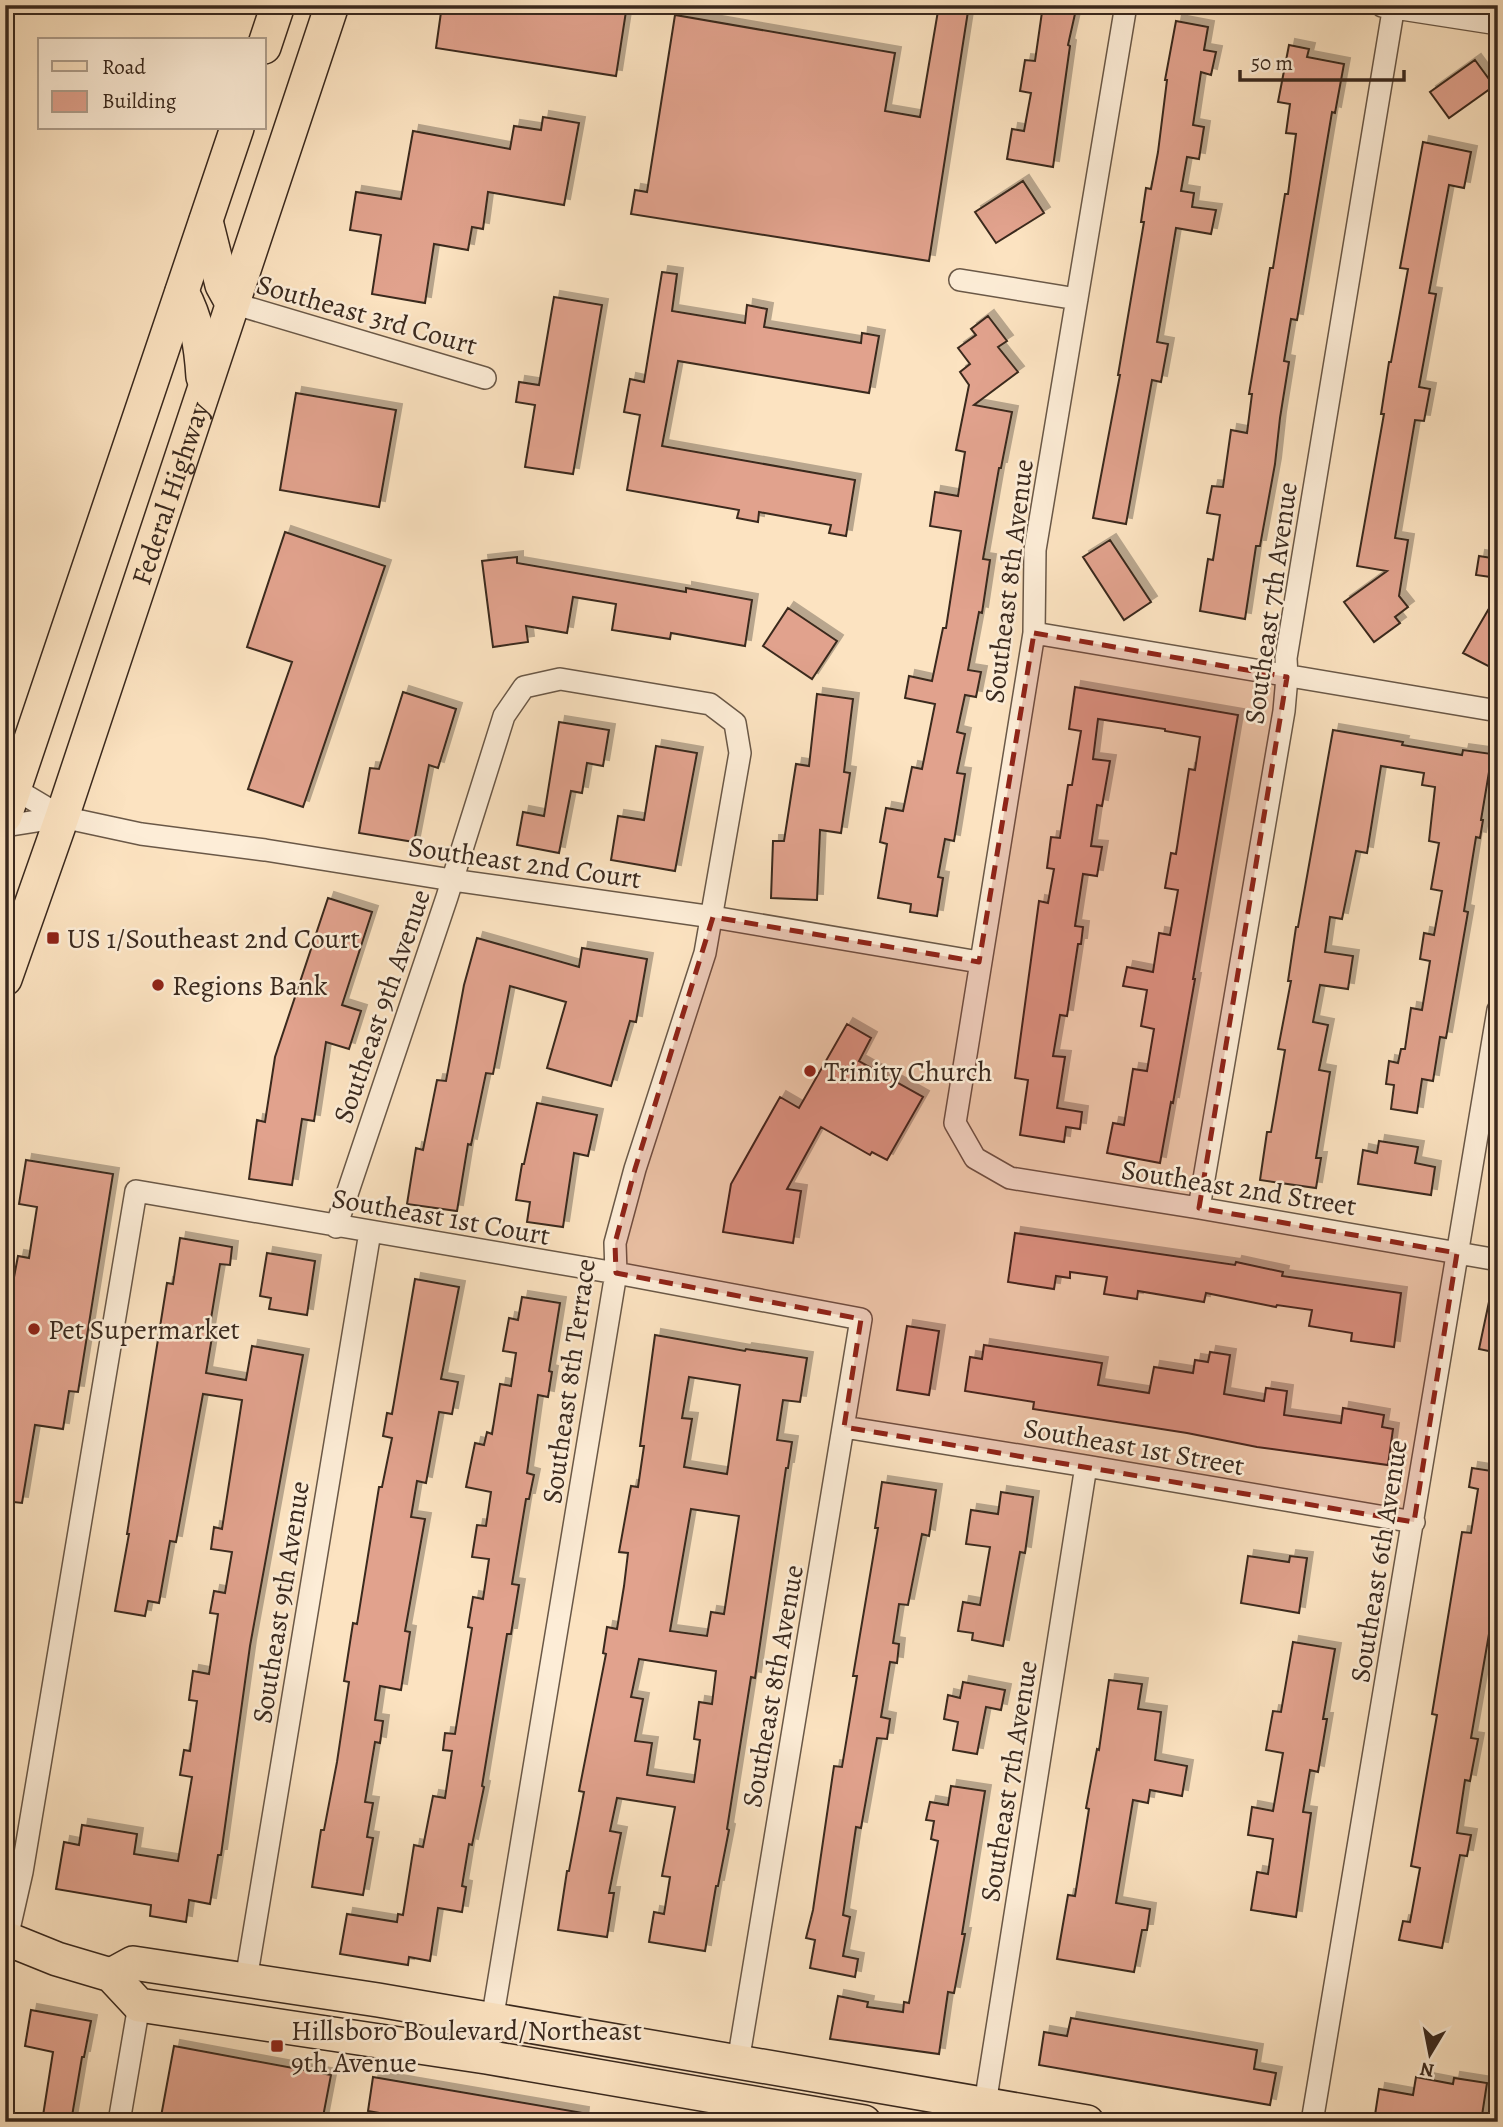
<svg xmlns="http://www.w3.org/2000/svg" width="1503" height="2127" font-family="Alegreya,serif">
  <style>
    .building { fill: #e1a28d; stroke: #3a291e; stroke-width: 2; fill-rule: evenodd; filter: url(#shadow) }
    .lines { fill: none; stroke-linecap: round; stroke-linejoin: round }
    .street-casing { stroke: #6a5847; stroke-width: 24 }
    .primary-casing { stroke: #3a291e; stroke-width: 36 }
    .street { stroke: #fdedd7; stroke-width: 21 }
    .primary { stroke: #fce3c1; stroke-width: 33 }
    .marked { fill: #8f2418; fill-opacity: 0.2; stroke: #8f2418; stroke-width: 5; stroke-dasharray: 14 9; stroke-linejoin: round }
    .poi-dot { fill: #8f2418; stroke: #fdedd7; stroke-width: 2.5 }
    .labels { text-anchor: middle; stroke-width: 5; stroke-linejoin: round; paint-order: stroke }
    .street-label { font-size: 28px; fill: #3a291e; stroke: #fdedd7 }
    .poi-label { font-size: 28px; fill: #3a291e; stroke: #fdedd7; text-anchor: start }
  </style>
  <defs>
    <filter id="shadow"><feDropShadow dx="6" dy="-6" stdDeviation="0" flood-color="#0004"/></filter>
  </defs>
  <rect width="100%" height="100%" fill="#fce3c1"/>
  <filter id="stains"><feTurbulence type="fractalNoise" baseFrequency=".00286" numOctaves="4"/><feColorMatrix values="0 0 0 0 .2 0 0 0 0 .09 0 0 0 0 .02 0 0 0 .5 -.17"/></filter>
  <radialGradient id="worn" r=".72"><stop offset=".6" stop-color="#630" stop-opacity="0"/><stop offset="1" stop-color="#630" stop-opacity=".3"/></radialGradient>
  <path class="building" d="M 442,5 L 627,5 L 616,76 L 436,48 Z
    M 939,5 L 969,5 L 929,261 L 631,214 L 635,190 L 647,192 L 675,15 L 895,53 L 885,111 L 920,117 Z
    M 1043,5 L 1077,5 L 1068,45 L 1070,46 L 1053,167 L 1007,159 L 1012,129 L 1024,131 L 1031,93 L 1020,91 L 1025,60 L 1035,61 Z
    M 1176,21 L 1208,27 L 1204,50 L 1216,52 L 1211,75 L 1201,72 L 1193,125 L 1204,127 L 1199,159 L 1187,157 L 1181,191 L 1194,193 L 1192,207 L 1216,210 L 1211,234 L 1176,228 L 1157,342 L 1168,344 L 1161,382 L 1152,380 L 1126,524 L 1093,518 L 1120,375 L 1118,375 L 1144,222 L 1141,222 L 1146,188 L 1151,189 L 1158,152 L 1167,80 L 1165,80 Z
    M 1289,45 L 1309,49 L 1307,57 L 1344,64 L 1335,113 L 1332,112 L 1297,320 L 1291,319 L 1284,361 L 1289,362 L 1280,418 L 1275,464 L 1260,546 L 1256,546 L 1245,619 L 1200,611 L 1208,559 L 1213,560 L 1220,515 L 1207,513 L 1212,486 L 1223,487 L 1231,430 L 1247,433 L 1252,394 L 1249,394 L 1270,268 L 1273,268 L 1285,194 L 1288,194 L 1296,134 L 1286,133 L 1290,104 L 1278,102 Z
    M 1475,60 L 1494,86 L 1449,118 L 1430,92 Z
    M 543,117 L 579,123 L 564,205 L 488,192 L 483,229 L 472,227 L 468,250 L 434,244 L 425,303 L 372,294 L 381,235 L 350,230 L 356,192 L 401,199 L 413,131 L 510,149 L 514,126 L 541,130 Z
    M 1423,142 L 1471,152 L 1464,188 L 1449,185 L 1429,293 L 1436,294 L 1419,387 L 1430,389 L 1424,421 L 1415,420 L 1395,538 L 1408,540 L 1399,596 L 1408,607 L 1395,617 L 1400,623 L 1374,642 L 1344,602 L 1387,571 L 1357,566 L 1384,414 L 1381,414 L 1389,362 L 1391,362 L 1408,269 L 1400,268 Z
    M 1023,181 L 1044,213 L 996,243 L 975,212 Z
    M 662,272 L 677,274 L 672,311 L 745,323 L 747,305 L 767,309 L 764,327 L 861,343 L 862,333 L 879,336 L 869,393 L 678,361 L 662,446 L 855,480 L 846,536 L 829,533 L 831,525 L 759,512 L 758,522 L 737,518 L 739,510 L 627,490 L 640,415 L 624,412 L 630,379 L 644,382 Z
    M 554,297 L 602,305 L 573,474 L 525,467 L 535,405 L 516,402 L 519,382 L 539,385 Z
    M 988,316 L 1007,341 L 998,347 L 1018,372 L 974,405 L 1012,412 L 1001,468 L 999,468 L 983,559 L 990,560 L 982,613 L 979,612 L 968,670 L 981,672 L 976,697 L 965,695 L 957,732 L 965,734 L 957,773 L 965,774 L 954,841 L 945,839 L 938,877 L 943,878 L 937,916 L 910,912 L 911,904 L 878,898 L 887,844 L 880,842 L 886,808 L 903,811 L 912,767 L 922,769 L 935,704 L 905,698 L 909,676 L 932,681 L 943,628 L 946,628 L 961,531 L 930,526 L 935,492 L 958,496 L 965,452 L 956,450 L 969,385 L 960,372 L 970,364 L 958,348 L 976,335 L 971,329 Z
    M 296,393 L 396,410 L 379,507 L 280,490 Z
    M 285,532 L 385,566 L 303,807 L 248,789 L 292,662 L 247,647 Z
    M 1110,540 L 1151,602 L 1124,620 L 1083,557 Z
    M 1479,556 L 1498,559 L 1498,578 L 1476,575 Z
    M 517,557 L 517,563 L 686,592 L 686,588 L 752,600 L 745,646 L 671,633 L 670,639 L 612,630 L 616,604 L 573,597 L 567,633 L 526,626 L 528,642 L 493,647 L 482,561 Z
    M 1498,593 L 1498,657 L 1492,668 L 1463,653 Z
    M 788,608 L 837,641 L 812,679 L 763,646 Z
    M 1075,687 L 1238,715 L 1193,979 L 1195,979 L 1173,1103 L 1171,1102 L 1160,1163 L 1107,1153 L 1113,1123 L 1124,1125 L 1133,1069 L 1147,1071 L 1154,1029 L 1141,1026 L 1147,990 L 1123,986 L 1127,967 L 1153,972 L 1159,933 L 1170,935 L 1178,890 L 1165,888 L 1171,853 L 1176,854 L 1189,769 L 1195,770 L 1200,737 L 1165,731 L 1165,729 L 1098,719 L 1093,759 L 1110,761 L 1102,806 L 1097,805 L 1091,846 L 1102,847 L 1097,876 L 1083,874 L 1075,926 L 1083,927 L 1081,944 L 1078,944 L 1067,1016 L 1060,1015 L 1053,1056 L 1065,1057 L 1057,1108 L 1082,1112 L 1080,1129 L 1066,1127 L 1064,1142 L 1020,1135 L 1028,1080 L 1015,1078 L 1039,901 L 1048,903 L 1054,869 L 1047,868 L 1051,837 L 1060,838 L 1068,785 L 1072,785 L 1081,731 L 1069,729 Z
    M 403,692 L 456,709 L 438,768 L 429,765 L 414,842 L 359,833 L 370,768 L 379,769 Z
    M 817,694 L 853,699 L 844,772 L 850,773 L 841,833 L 820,830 L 817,900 L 771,898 L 773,841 L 784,841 L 796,764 L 809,766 Z
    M 559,722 L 609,730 L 603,766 L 587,763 L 582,793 L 571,791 L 559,853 L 517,845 L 523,812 L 544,816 Z
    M 1333,730 L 1403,742 L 1402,745 L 1462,755 L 1463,750 L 1492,754 L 1481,820 L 1483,820 L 1480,838 L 1476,837 L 1464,911 L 1468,912 L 1446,1038 L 1440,1037 L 1433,1081 L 1422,1079 L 1417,1113 L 1391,1109 L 1394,1085 L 1386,1084 L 1389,1061 L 1398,1063 L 1401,1049 L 1405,1049 L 1411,1008 L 1422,1010 L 1430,961 L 1420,959 L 1424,933 L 1434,935 L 1442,891 L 1431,889 L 1439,843 L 1429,841 L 1435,787 L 1422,785 L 1424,773 L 1381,766 L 1367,853 L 1356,851 L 1342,919 L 1330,917 L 1325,952 L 1353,956 L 1348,989 L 1320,985 L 1313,1022 L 1328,1025 L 1319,1070 L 1330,1072 L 1316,1158 L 1321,1158 L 1316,1188 L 1260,1180 L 1267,1132 L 1271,1132 L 1285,1050 L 1278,1049 L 1291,981 L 1288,981 L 1296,927 L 1298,927 Z
    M 656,746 L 697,753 L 675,871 L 611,860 L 618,816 L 644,820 Z
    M 328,898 L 372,912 L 342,1005 L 361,1011 L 349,1049 L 326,1042 L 314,1121 L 302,1119 L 292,1185 L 249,1179 L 257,1120 L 265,1122 L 275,1057 Z
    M 477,938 L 579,967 L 582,948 L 647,959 L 636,1022 L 630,1021 L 611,1086 L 547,1068 L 566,1002 L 510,986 L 493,1074 L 486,1073 L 471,1145 L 468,1144 L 457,1211 L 407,1204 L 416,1148 L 423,1150 L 437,1080 L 446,1081 L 464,985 Z
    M 847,1024 L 871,1038 L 859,1061 L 923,1097 L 887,1160 L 872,1152 L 870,1155 L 821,1127 L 787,1189 L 801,1191 L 793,1243 L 723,1232 L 731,1184 L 780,1097 L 799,1108 Z
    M 537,1103 L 597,1115 L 588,1156 L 574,1153 L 563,1227 L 527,1222 L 530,1202 L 516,1200 L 522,1164 L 524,1164 Z
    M 1379,1141 L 1418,1147 L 1415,1163 L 1435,1167 L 1431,1195 L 1358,1184 L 1363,1150 L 1377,1153 Z
    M 26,1160 L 113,1174 L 78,1392 L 69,1391 L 63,1429 L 35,1425 L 22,1503 L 5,1501 L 5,1292 L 11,1293 L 18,1256 L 29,1258 L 37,1207 L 19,1204 Z
    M 1015,1233 L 1235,1265 L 1236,1262 L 1283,1272 L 1282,1276 L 1401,1293 L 1394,1347 L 1351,1341 L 1352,1333 L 1309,1326 L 1312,1310 L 1277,1305 L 1276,1307 L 1206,1293 L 1204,1302 L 1138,1291 L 1137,1299 L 1104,1294 L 1107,1277 L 1070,1272 L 1070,1278 L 1056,1276 L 1054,1289 L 1008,1282 Z
    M 180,1238 L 232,1247 L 230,1265 L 220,1264 L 208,1337 L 212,1337 L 206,1373 L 246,1380 L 252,1346 L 303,1355 L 250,1646 L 221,1855 L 218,1855 L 210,1904 L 189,1900 L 186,1922 L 150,1916 L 151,1905 L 56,1889 L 64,1842 L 79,1845 L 82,1825 L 137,1834 L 134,1854 L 178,1861 L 192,1777 L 180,1775 L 184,1750 L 190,1751 L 197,1701 L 189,1700 L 193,1671 L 209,1674 L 218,1614 L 210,1613 L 214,1591 L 225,1593 L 232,1552 L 211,1549 L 214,1527 L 222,1529 L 242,1400 L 203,1394 L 176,1542 L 170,1541 L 159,1603 L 148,1601 L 145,1616 L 115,1611 L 129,1534 L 127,1534 L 167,1283 L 173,1284 Z
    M 267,1253 L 315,1261 L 307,1315 L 269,1309 L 271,1298 L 260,1296 Z
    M 415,1279 L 459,1287 L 441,1379 L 458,1382 L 452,1414 L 439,1412 L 426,1483 L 417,1481 L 411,1517 L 425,1519 L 405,1631 L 410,1632 L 401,1690 L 380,1686 L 375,1720 L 383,1721 L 380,1743 L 375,1742 L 365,1802 L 373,1803 L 367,1837 L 373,1838 L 363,1895 L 312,1887 L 321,1830 L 324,1830 L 337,1762 L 349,1682 L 344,1681 L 353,1623 L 357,1624 L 379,1487 L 382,1487 L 392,1438 L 383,1436 L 387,1413 L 392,1414 Z
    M 522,1297 L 560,1303 L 549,1371 L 552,1372 L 548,1397 L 538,1395 L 527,1473 L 534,1475 L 529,1499 L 526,1499 L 512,1584 L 519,1585 L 511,1634 L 507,1634 L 482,1786 L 484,1787 L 472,1845 L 469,1844 L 462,1886 L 466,1887 L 462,1912 L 438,1908 L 430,1961 L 409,1957 L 408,1965 L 340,1954 L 347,1914 L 397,1922 L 398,1914 L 403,1915 L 414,1845 L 423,1847 L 433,1796 L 445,1798 L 452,1751 L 443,1750 L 445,1733 L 455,1734 L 472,1628 L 468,1627 L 473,1597 L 483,1599 L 489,1559 L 472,1557 L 477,1525 L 486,1526 L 491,1492 L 466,1487 L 475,1443 L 484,1445 L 487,1432 L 492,1434 L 500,1384 L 511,1386 L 516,1353 L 503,1351 L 509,1318 L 518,1320 Z
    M 1490,1297 L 1498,1298 L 1498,1353 L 1479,1349 Z
    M 907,1326 L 939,1331 L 929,1395 L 897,1390 Z
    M 655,1335 L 745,1351 L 746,1349 L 807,1358 L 800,1402 L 783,1400 L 777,1440 L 792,1442 L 788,1468 L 786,1468 L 755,1678 L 751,1677 L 727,1829 L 729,1830 L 718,1886 L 716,1886 L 705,1951 L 649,1942 L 654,1912 L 664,1914 L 670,1877 L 662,1876 L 675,1807 L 617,1798 L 610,1831 L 621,1833 L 609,1893 L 614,1893 L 607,1937 L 558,1930 L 567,1871 L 569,1871 L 584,1792 L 579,1791 L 606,1654 L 603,1653 L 607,1627 L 617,1629 L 624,1586 L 628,1553 L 619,1552 L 631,1486 L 638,1487 L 644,1446 L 640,1446 ZM 689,1377 L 740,1385 L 727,1474 L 684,1467 L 692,1419 L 682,1418 ZM 691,1509 L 739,1516 L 724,1614 L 711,1612 L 707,1636 L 670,1631 ZM 639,1659 L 716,1671 L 712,1704 L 699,1702 L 694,1739 L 700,1740 L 694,1782 L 647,1775 L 652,1743 L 635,1741 L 643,1699 L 631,1697 Z
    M 984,1345 L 1102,1363 L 1098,1385 L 1149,1393 L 1154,1367 L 1193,1373 L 1195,1360 L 1208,1362 L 1210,1352 L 1230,1355 L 1224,1394 L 1264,1401 L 1266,1388 L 1287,1391 L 1284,1415 L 1341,1423 L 1343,1408 L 1384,1415 L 1382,1427 L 1393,1429 L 1388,1465 L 1257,1447 L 1187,1433 L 1033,1409 L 1034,1402 L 965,1391 L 970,1357 L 982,1359 Z
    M 1472,1468 L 1498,1472 L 1498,1582 L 1471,1738 L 1478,1739 L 1470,1781 L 1465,1780 L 1457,1833 L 1471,1835 L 1467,1856 L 1460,1855 L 1442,1948 L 1399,1940 L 1403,1921 L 1410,1922 L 1420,1868 L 1411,1866 L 1437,1715 L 1432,1714 L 1462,1532 L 1471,1533 L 1478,1489 L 1469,1487 Z
    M 882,1482 L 936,1490 L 929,1536 L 922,1534 L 908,1605 L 899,1604 L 893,1643 L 899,1644 L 897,1663 L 890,1662 L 881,1717 L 890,1719 L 887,1739 L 877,1738 L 861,1828 L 856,1827 L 843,1915 L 850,1917 L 843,1956 L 858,1959 L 855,1977 L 810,1968 L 815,1940 L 806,1938 L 813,1910 L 834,1766 L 842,1767 L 857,1676 L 853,1676 L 878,1528 L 875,1528 Z
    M 1001,1492 L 1033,1497 L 1025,1553 L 1020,1552 L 1003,1646 L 972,1640 L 973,1633 L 958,1631 L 963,1602 L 980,1605 L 990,1547 L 966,1544 L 971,1510 L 998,1514 Z
    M 1248,1556 L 1289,1562 L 1290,1556 L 1307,1558 L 1299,1613 L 1241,1603 Z
    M 1293,1642 L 1335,1649 L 1323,1719 L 1327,1719 L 1318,1772 L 1310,1770 L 1303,1812 L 1311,1813 L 1296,1917 L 1251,1910 L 1257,1872 L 1268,1874 L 1273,1839 L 1248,1835 L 1252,1807 L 1273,1811 L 1283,1753 L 1266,1750 L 1273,1711 L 1281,1712 Z
    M 1109,1680 L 1142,1684 L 1138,1709 L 1161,1712 L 1155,1760 L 1187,1766 L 1182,1796 L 1150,1790 L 1148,1803 L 1133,1800 L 1116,1903 L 1150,1909 L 1147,1930 L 1142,1930 L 1134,1972 L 1057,1959 L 1068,1895 L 1075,1896 L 1089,1809 L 1086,1808 L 1097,1749 L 1099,1750 Z
    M 963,1682 L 1005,1690 L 1001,1710 L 986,1707 L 977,1754 L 953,1750 L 958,1722 L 944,1719 L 948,1695 L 960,1698 Z
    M 951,1786 L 985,1791 L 962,1934 L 965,1934 L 954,1993 L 948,1992 L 939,2054 L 830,2039 L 838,1996 L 868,2002 L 867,2007 L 903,2012 L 904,2002 L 909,2003 L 938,1841 L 931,1839 L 934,1821 L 926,1820 L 930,1802 L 948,1805 Z
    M 31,2010 L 91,2021 L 84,2057 L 82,2057 L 71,2122 L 42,2122 L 53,2052 L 25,2046 Z
    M 1071,2018 L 1257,2050 L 1254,2069 L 1276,2073 L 1270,2105 L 1039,2065 L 1044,2032 L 1067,2036 Z
    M 174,2046 L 331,2075 L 322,2122 L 160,2122 Z
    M 373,2077 L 583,2113 L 582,2122 L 431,2122 L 368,2111 Z
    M 1416,2077 L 1453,2084 L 1454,2078 L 1487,2083 L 1481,2122 L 1415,2122 L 1375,2115 L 1379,2089 L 1413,2095 Z"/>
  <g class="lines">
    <g class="street-casing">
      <path id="street" d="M 1126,5 L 1035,550 L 1034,633 L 955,1123 L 975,1158 L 1010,1178 L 1199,1208 L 1498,1260
        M 1382,6 L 1498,24
        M 960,280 L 1077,299
        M 232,303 L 485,378
        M 1034,633 L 1498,711
        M 15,789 L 62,817 L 141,834 L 265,850 L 452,880 L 713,917 L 979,962
        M 5,826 L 62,817
        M 1199,1208 L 1284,711 L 1287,677 L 1286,658 L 1394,5
        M 336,1227 L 447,897 L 504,716 L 524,687 L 560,679 L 710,704 L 735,723 L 740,753 L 705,953 L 635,1169 L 615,1243 L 616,1273 L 486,2057
        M 844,1427 L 1086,1466 L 1414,1522
        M 7,1938 L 22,1872 L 136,1191 L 616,1273 L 861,1319 L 738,2062
        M 246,1980 L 370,1232
        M 985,2104 L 1086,1466
        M 119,2122 L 139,2005
        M 1312,2122 L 1498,1010"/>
    </g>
    <g class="primary-casing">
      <g id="primary">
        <path d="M 264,47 L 278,5"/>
        <path d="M 206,221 L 222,285 L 232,303"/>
        <path d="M 182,292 C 197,320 201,345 203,377"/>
        <path d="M 5,816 L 237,128"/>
        <path id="s1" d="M 5,979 L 62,817 L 332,5"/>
        <path d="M 5,1938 L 57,1959 L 111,1975 L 139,2005 L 486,2057 L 864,2122"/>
        <path d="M 111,1975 L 133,1963 L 378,2000 L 1087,2122"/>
      </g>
    </g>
    <use href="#street" class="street"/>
    <use href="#primary" class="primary"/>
  </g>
  <path class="marked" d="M 1034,633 L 1287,677 L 1199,1208 L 1457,1253 L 1414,1522 L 844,1427 L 861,1319 L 616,1273 L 615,1243 L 635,1169 L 713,917 L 979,962 Z"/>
  <g class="poi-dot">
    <rect x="46" y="931" width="14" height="14" rx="3.5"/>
    <circle cx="158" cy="985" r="7"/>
    <circle cx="810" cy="1071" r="7"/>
    <circle cx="34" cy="1329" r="7"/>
    <rect x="270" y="2039" width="14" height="14" rx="3.5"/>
  </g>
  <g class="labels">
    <g class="street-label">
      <text transform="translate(367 314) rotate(16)" y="10">Southeast 3rd Court</text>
      <text dy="10" stroke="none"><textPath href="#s1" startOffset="513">Federal Highway</textPath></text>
      <text transform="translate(1008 581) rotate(-83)" y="10">Southeast 8th Avenue</text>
      <text transform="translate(1270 603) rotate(-82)" y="10">Southeast 7th Avenue</text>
      <text transform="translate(525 862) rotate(8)" y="10">Southeast 2nd Court</text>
      <text transform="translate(381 1006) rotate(-71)" y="10">Southeast 9th Avenue</text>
      <text transform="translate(1239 1187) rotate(9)" y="10">Southeast 2nd Street</text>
      <text transform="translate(441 1216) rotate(10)" y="10">Southeast 1st Court</text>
      <text transform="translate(568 1381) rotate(-82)" y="10">Southeast 8th Terrace</text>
      <text transform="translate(1134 1446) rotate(10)" y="10">Southeast 1st Street</text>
      <text transform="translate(1378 1561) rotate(-81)" y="10">Southeast 6th Avenue</text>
      <text transform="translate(280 1602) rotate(-81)" y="10">Southeast 9th Avenue</text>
      <text transform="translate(772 1686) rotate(-80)" y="10">Southeast 8th Avenue</text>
      <text transform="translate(1008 1781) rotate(-81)" y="10">Southeast 7th Avenue</text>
    </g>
    <g class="poi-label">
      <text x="67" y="948">US 1/Southeast 2nd Court</text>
      <text x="172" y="995">Regions Bank</text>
      <text x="824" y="1081">Trinity Church</text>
      <text x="48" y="1339">Pet Supermarket</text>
      <text x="291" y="2040">Hillsboro Boulevard/Northeast<tspan x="291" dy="32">9th Avenue</tspan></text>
    </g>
  </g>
  <rect width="1503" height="2127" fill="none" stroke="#fce3c1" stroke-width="28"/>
  <rect x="7" y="7" width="1489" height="2113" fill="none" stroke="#3a291e" stroke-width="3.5"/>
  <rect x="14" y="14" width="1475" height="2099" fill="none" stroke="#3a291e" stroke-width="2"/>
  <rect x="38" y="38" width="228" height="91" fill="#fdedd7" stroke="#af9f8d" stroke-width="2"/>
  <rect x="52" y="61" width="35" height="10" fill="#fce3c1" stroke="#af9f8d" stroke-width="2"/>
  <text x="102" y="74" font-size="21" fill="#3a291e">Road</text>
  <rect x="52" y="91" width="35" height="21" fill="#e1a28d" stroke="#af9f8d" stroke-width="2"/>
  <text x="102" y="108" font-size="21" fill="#3a291e">Building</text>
  <g transform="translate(1430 2054) rotate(190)" stroke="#fdedd7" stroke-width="5" paint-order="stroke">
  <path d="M0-5L12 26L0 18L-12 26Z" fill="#3a291e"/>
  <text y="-10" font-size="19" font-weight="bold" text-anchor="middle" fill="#3a291e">N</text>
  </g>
  <path d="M1240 70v10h164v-10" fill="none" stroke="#3a291e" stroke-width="3.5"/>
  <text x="1251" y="70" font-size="21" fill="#3a291e" stroke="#fdedd7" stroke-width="5" paint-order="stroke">50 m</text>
  <rect width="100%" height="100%" filter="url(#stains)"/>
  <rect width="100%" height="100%" fill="url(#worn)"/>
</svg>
